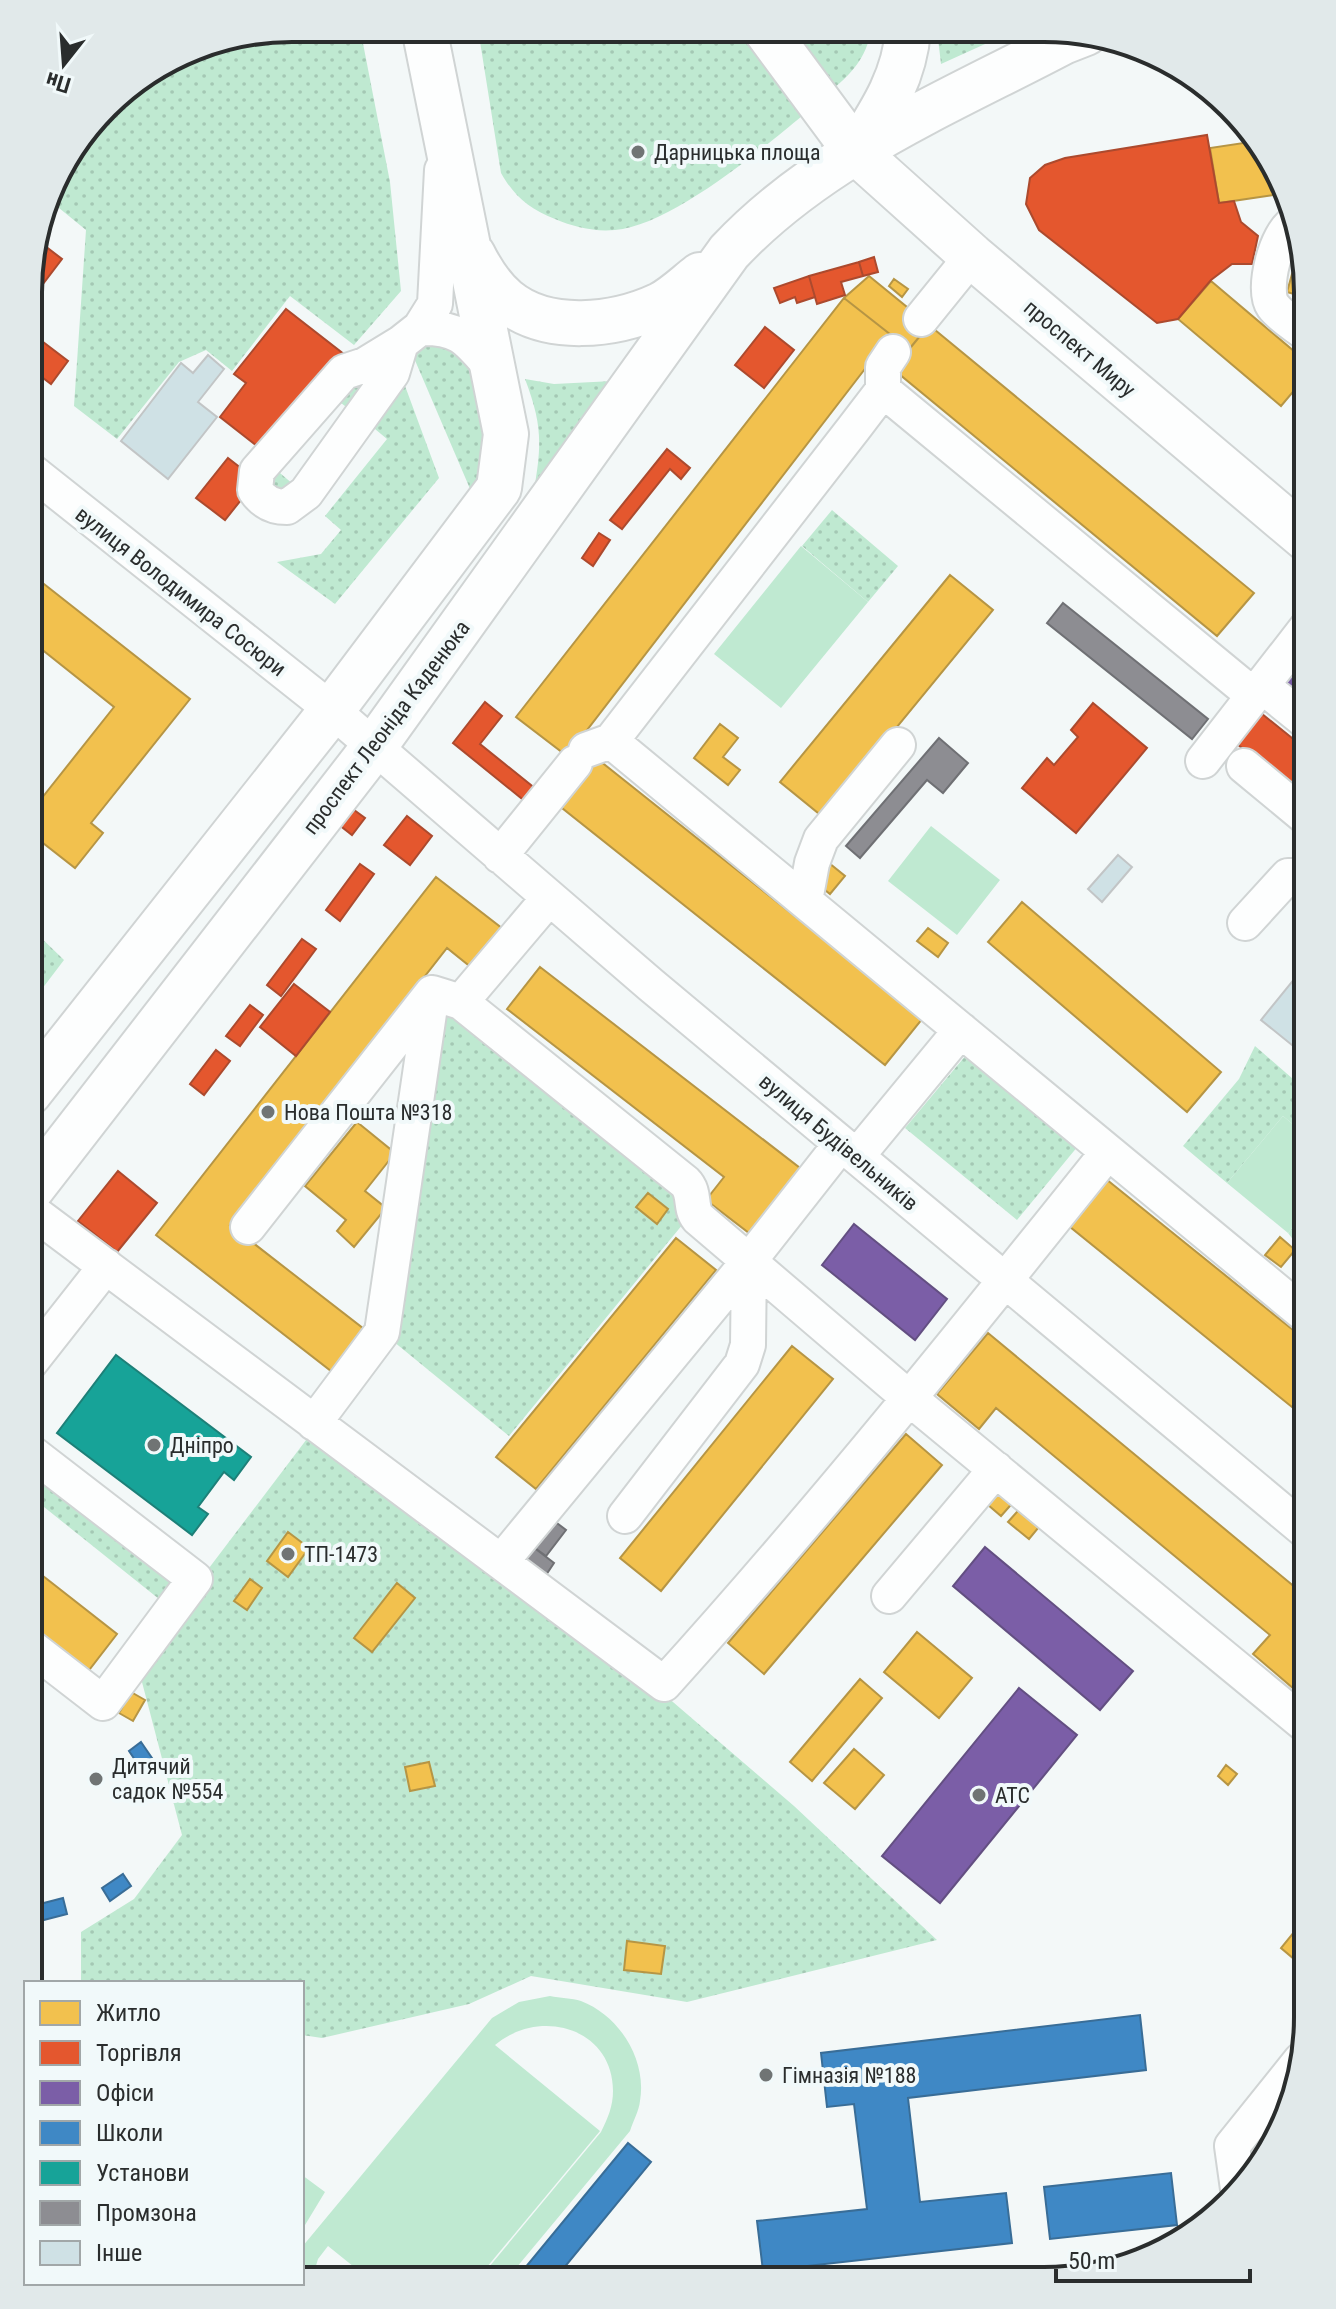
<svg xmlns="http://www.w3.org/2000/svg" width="1336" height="2309" font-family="'Roboto Condensed',sans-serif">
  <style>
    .grass { fill: url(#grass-dots) }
    .pitch { fill: #bfe9d1 }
    .homes { fill: #f2c14e; stroke: #b69544; stroke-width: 2 }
    .shops { fill: #e4572e; stroke: #ac4a2e; stroke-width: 2 }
    .offices { fill: #7b5ea7; stroke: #634f82; stroke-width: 2 }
    .schools { fill: #3f88c5; stroke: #396d97; stroke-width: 2 }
    .public { fill: #17a398; stroke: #1d8078; stroke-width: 2 }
    .industry { fill: #8d8d92; stroke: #6f7074; stroke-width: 2 }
    .building { fill: #cfe1e5; stroke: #c2c5c6; stroke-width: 2 }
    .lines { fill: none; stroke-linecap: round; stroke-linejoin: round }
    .minor-casing { stroke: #d0d4d4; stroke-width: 38 }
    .major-casing { stroke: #d0d4d4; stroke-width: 48 }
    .highway-casing { stroke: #d0d4d4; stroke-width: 48 }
    .minor { stroke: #fdfefe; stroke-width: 34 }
    .major { stroke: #fdfefe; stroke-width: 44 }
    .highway { stroke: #fdfefe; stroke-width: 44 }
    .poi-dot { fill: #707474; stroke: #f1f9fa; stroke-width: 3 }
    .labels { text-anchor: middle; stroke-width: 8; stroke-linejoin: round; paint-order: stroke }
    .poi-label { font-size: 22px; fill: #2a2d2d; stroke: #f1f9fa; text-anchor: start }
    .street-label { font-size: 22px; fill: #2a2d2d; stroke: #f1f9fa }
    .rim { fill: none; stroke: #2a2d2d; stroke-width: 4 }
  </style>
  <defs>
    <pattern id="grass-dots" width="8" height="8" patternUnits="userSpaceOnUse" patternTransform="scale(2)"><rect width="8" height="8" fill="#bfe9d1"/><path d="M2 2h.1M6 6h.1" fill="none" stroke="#a4c8b4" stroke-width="1.8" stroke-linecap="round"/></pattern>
  </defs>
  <rect width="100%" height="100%" fill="#f3f8f8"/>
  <path class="grass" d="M 292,28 L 360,28 L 390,182 L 401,291 L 354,345 L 290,296 L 232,371 L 206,350 L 179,362 L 117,439 L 74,406 L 86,230 L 48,199 L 55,175 L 118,94 L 192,48 Z
    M 478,29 L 738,29 L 802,116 C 760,151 669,226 615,230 C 594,232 574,227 555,219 C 529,209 514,196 501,173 Z
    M 787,29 L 872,30 C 864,60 854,71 831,91 Z
    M 937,30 L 1016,30 L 941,64 Z
    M 429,339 L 459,350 C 464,359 470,369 473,379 C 483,406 492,470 471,491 L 414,358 Z
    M 382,365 L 353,412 L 337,400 L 280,473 L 294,485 L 282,500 L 265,472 L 335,391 Z
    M 401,375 L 439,478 L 335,604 L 277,562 L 321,554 L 341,530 L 325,516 L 387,439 L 369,424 Z
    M 525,379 L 554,384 L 613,381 L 534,490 C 542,443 542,424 525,379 Z
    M 832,510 L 898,566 L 868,602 L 802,546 Z
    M 31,928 L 64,960 L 29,1006 L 29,930 Z
    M 436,996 L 688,1189 L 692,1213 L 509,1436 L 377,1328 Z
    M 1255,1046 L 1308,1092 L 1308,1137 L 1283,1116 L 1227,1183 L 1183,1146 L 1239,1079 Z
    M 972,1048 L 1083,1140 L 1017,1220 L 905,1128 Z
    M 1308,1209 L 1308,1280 L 1298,1272 L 1304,1254 L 1288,1233 Z
    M 322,1419 L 659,1690 L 794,1806 L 937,1940 L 687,2002 L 531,1976 L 469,2004 L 322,2038 L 302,2035 L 302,1983 L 81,1983 L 81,1932 L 134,1899 L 182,1835 L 137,1663 Z
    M 37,1466 L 176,1577 L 159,1599 L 29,1495 L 29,1476 Z"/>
  <path class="pitch" d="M 801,546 L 868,602 L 781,708 L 714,654 Z
    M 931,826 L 1000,880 L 957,935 L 888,881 Z
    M 1283,1116 L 1308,1137 L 1308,1209 L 1288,1233 L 1227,1183 Z
    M 550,1996 C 560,1998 572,1998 581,2001 C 620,2016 647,2060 640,2101 C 639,2111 633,2121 630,2131 L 507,2279 L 479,2279 L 601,2132 C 608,2118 613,2106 613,2091 C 613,2028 540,2007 495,2045 L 600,2131 L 477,2279 L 369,2279 L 328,2246 L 318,2259 L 312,2279 L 302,2279 L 302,2247 L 492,2018 L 519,2002 Z
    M 302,2175 L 325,2192 L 302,2230 Z"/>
  <path class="homes" d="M 1250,142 L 1288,193 L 1219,203 L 1210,148 Z
    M 1299,249 L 1308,292 L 1308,298 L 1287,292 Z
    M 869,276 L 929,325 L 901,359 L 884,344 L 891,335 L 844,298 Z
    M 894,279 L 908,289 L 902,297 L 889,286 Z
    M 1211,281 L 1308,363 L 1308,374 L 1281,406 L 1178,319 Z
    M 844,298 L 891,335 L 567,756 L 516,717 Z
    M 929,325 L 1254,593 L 1217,636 L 893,369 Z
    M 30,573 L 190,699 L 91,823 L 103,833 L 75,868 L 29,832 L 30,813 L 114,707 L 30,640 Z
    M 950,575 L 993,610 L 823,817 L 780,782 Z
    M 720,724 L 738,738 L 723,757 L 740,770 L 728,785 L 694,758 Z
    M 595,757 L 923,1018 L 885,1065 L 557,804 Z
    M 829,863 L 845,876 L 830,894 L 814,881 Z
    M 436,877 L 503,929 L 472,968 L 447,948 L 230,1225 L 364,1329 L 331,1371 L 156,1235 Z
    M 1022,902 L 1221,1072 L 1187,1112 L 988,942 Z
    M 928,928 L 948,943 L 938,957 L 917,941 Z
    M 540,967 L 800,1168 L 749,1233 L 706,1200 L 724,1177 L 507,1009 Z
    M 357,1122 L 395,1153 L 365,1191 L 386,1208 L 354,1247 L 337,1231 L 346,1220 L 305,1186 Z
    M 1101,1175 L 1308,1342 L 1308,1420 L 1064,1222 Z
    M 648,1193 L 668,1209 L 657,1224 L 636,1207 Z
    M 1280,1237 L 1295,1250 L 1281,1267 L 1265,1255 Z
    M 676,1238 L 716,1270 L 536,1489 L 496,1457 Z
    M 988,1333 L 1308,1598 L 1308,1673 L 1294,1689 L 1253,1654 L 1270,1635 L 1013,1422 L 996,1408 L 979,1429 L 937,1394 Z
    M 792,1346 L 833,1379 L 661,1591 L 620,1558 Z
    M 906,1434 L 942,1465 L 764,1674 L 728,1643 Z
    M 996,1482 L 1016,1499 L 1001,1516 L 981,1499 Z
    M 1023,1505 L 1043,1522 L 1029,1539 L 1008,1522 Z
    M 288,1532 L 309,1548 L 288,1577 L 267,1561 Z
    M 29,1565 L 117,1634 L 86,1674 L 28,1630 Z
    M 250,1579 L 262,1588 L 247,1610 L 234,1601 Z
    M 397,1583 L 415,1598 L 372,1652 L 354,1638 Z
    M 917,1632 L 972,1678 L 939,1718 L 884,1672 Z
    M 860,1679 L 882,1698 L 812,1781 L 790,1762 Z
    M 131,1692 L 145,1700 L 133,1721 L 119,1713 Z
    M 854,1749 L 884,1775 L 855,1809 L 824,1783 Z
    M 429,1762 L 435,1786 L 410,1791 L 405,1767 Z
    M 1226,1765 L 1237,1774 L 1228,1785 L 1218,1776 Z
    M 1307,1916 L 1307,1970 L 1281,1948 Z
    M 627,1941 L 665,1946 L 661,1974 L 624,1970 Z"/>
  <path class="shops" d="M 1207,135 L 1219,203 L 1234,201 L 1241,222 L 1258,236 L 1252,264 L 1232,264 L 1211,280 L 1178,319 L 1157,323 L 1039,230 L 1026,204 L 1030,178 L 1045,165 L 1065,158 Z
    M 36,239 L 62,259 L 30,301 L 30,258 Z
    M 874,257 L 878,272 L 863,276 L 859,262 Z
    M 859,262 L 863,276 L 841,282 L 845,295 L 817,304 L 809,276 Z
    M 809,276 L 815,297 L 797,303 L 795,297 L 780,303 L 774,288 Z
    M 286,309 L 345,355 L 266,453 L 220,417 L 246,383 L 234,374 Z
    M 765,327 L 794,350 L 764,388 L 735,365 Z
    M 30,332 L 68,361 L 51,384 L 30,368 Z
    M 667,449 L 690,468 L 681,479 L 670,469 L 622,529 L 610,520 Z
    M 228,458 L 246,472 L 249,490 L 225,520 L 196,498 Z
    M 599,533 L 610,540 L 593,566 L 582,558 Z
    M 485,702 L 502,716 L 480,744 L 542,794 L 532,807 L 453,743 Z
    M 1093,703 L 1147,748 L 1076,833 L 1022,788 L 1047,758 L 1054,765 L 1078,737 L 1071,730 Z
    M 1256,709 L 1308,751 L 1308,802 L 1231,739 Z
    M 350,807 L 365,818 L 352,835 L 338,824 Z
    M 407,816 L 432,836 L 410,865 L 384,845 Z
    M 360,864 L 374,874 L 340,921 L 326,910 Z
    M 302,939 L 316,949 L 281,996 L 267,985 Z
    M 294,984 L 330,1012 L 296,1056 L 260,1027 Z
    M 250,1005 L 263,1015 L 240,1046 L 226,1036 Z
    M 216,1050 L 230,1061 L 204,1095 L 190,1084 Z
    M 118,1171 L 157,1203 L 117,1252 L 78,1221 Z"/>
  <path class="offices" d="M 1308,648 L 1308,714 L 1276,688 Z
    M 854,1224 L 947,1299 L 915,1340 L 822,1265 Z
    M 985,1547 L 1133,1671 L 1100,1710 L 953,1586 Z
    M 1019,1688 L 1077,1735 L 940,1903 L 882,1856 Z"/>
  <path class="schools" d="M 141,1742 L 154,1761 L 141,1769 L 129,1751 Z
    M 123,1874 L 131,1886 L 110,1901 L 102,1888 Z
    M 63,1898 L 67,1914 L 40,1921 L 36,1905 Z
    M 1140,2015 L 1146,2070 L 908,2098 L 920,2202 L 1006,2193 L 1012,2243 L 763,2271 L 757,2221 L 867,2209 L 854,2104 L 827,2107 L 821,2053 Z
    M 628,2143 L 651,2162 L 554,2280 L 515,2280 Z
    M 1171,2173 L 1177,2225 L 1050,2239 L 1044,2187 Z"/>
  <path class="public" d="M 116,1355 L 251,1457 L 234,1480 L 224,1472 L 198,1507 L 208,1514 L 192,1535 L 57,1433 Z"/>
  <path class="industry" d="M 1063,603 L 1208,719 L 1192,739 L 1047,623 Z
    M 939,738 L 968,763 L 943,793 L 927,780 L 860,858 L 846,846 Z
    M 549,1517 L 566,1530 L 546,1556 L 528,1543 Z
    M 528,1543 L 554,1563 L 542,1581 L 515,1561 Z"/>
  <path class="building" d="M 208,355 L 224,369 L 198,402 L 217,417 L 168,479 L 121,441 L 181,363 L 193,373 Z
    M 1118,855 L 1132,867 L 1102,902 L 1088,889 Z
    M 1308,962 L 1308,1058 L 1261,1020 Z"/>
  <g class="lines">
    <g class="minor-casing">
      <path id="minor" d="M 1294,223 C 1277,232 1261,289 1273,306 C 1281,317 1297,326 1308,335
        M 921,319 L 972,256
        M 420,328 C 459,327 467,339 491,367
        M 401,343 L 392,373 L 306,493 L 287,507 C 273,507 263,502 255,490 L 257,471 L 344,372 L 365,365 L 401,343 L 420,328 L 435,304 L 442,170
        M 883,390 L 1253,695
        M 30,470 L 332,710 L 651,985 L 1308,1533
        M 1261,685 L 1308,723
        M 611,741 L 1308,1317
        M 586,750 L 611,741 L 854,428 L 883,390 L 883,367 L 893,352
        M 1203,761 L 1308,626
        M 1244,766 L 1308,819
        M 500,856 L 575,763
        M 805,901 L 812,863 L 821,839 L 898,745
        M 1245,923 L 1288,876 L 1296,876 L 1308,884
        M 461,1002 L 549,898
        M 857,1156 L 961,1030
        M 29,1209 L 664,1684 C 819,1513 964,1332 1108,1152
        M 248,1227 L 432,993
        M 29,1364 L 106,1266
        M 314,1423 L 382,1332 L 432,993 L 461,1002 L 685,1182 C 696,1193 689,1207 698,1218 L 909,1398 L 1308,1727
        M 625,1516 L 742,1364 L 748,1345 L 749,1261
        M 501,1562 L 749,1261 L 841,1144
        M 889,1596 L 996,1469
        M 28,1645 L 103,1703 L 195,1579 L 29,1451
        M 1238,2189 L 1232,2146 L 1301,2060"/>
    </g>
    <g class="major-casing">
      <path id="major" d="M 765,29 L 856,152 L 972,256 L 1308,540"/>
    </g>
    <g class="highway-casing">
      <path id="highway" d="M 859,147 C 883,110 905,75 908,30
        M 473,255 C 481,271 492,288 506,300 C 547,334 615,326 660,305 C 674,298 687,285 700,275
        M 29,1093 L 332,710 L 499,488 L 506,434 L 424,28
        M 29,1192 L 374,747 L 729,252 C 820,155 947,103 1063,42 L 1086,33"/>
    </g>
    <use href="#minor" class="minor"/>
    <use href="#major" class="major"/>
    <use href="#highway" class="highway"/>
  </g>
  <g class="poi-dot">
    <circle cx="638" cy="152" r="8"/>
    <circle cx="268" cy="1112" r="8"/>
    <circle cx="154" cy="1445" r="8"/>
    <circle cx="288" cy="1554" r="8"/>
    <circle cx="96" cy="1779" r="8"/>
    <circle cx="979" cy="1795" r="8"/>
    <circle cx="766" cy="2075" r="8"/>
  </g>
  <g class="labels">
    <g class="poi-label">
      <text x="654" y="160">Дарницька площа</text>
      <text x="284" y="1120">Нова Пошта №318</text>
      <text x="170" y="1453">Дніпро</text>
      <text x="304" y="1562">ТП-1473</text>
      <text x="112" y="1774">Дитячий<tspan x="112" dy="25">садок №554</tspan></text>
      <text x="995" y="1803">АТС</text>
      <text x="782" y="2083">Гімназія №188</text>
    </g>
    <g class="street-label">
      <text transform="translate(1080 348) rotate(40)" y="8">проспект Миру</text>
      <text transform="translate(181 591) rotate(38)" y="8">вулиця Володимира Сосюри</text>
      <text transform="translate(386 727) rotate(-53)" y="8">проспект Леоніда Каденюка</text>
      <text transform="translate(839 1142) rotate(40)" y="8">вулиця Будівельників</text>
    </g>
  </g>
  <path d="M0 0H1336V2309H0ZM292 42H1044A250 250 0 0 1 1294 292V2017A250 250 0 0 1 1044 2267H292A250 250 0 0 1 42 2017V292A250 250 0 0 1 292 42Z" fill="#e1e9ea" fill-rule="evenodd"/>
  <path class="rim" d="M292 42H1044A250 250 0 0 1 1294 292V2017A250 250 0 0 1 1044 2267H292A250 250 0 0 1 42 2017V292A250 250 0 0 1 292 42Z"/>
  <rect x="24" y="1981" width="280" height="304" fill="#f1f9fa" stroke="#a1a7a8" stroke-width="2"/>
  <rect x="40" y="2001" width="40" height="24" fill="#f2c14e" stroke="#a1a7a8" stroke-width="2"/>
  <text x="96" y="2021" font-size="24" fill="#2a2d2d">Житло</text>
  <rect x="40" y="2041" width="40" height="24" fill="#e4572e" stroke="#a1a7a8" stroke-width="2"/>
  <text x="96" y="2061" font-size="24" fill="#2a2d2d">Торгівля</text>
  <rect x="40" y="2081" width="40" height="24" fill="#7b5ea7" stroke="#a1a7a8" stroke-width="2"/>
  <text x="96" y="2101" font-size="24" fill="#2a2d2d">Офіси</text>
  <rect x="40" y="2121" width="40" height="24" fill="#3f88c5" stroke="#a1a7a8" stroke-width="2"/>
  <text x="96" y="2141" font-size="24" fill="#2a2d2d">Школи</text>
  <rect x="40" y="2161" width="40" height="24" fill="#17a398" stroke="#a1a7a8" stroke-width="2"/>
  <text x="96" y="2181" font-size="24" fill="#2a2d2d">Установи</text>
  <rect x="40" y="2201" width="40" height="24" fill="#8d8d92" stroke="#a1a7a8" stroke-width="2"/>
  <text x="96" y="2221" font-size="24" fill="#2a2d2d">Промзона</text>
  <rect x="40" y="2241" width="40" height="24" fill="#cfe1e5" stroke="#a1a7a8" stroke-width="2"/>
  <text x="96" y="2261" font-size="24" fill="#2a2d2d">Інше</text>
  <g transform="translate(64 64) rotate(197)" stroke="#f1f9fa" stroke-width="6" paint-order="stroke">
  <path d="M0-6L14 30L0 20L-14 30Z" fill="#2a2d2d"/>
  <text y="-12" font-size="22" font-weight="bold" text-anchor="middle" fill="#2a2d2d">Пн</text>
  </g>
  <path d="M1056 2269v12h194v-12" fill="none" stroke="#2a2d2d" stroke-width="4"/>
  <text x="1068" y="2269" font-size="24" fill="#2a2d2d" stroke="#f1f9fa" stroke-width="6" paint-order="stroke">50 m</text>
</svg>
